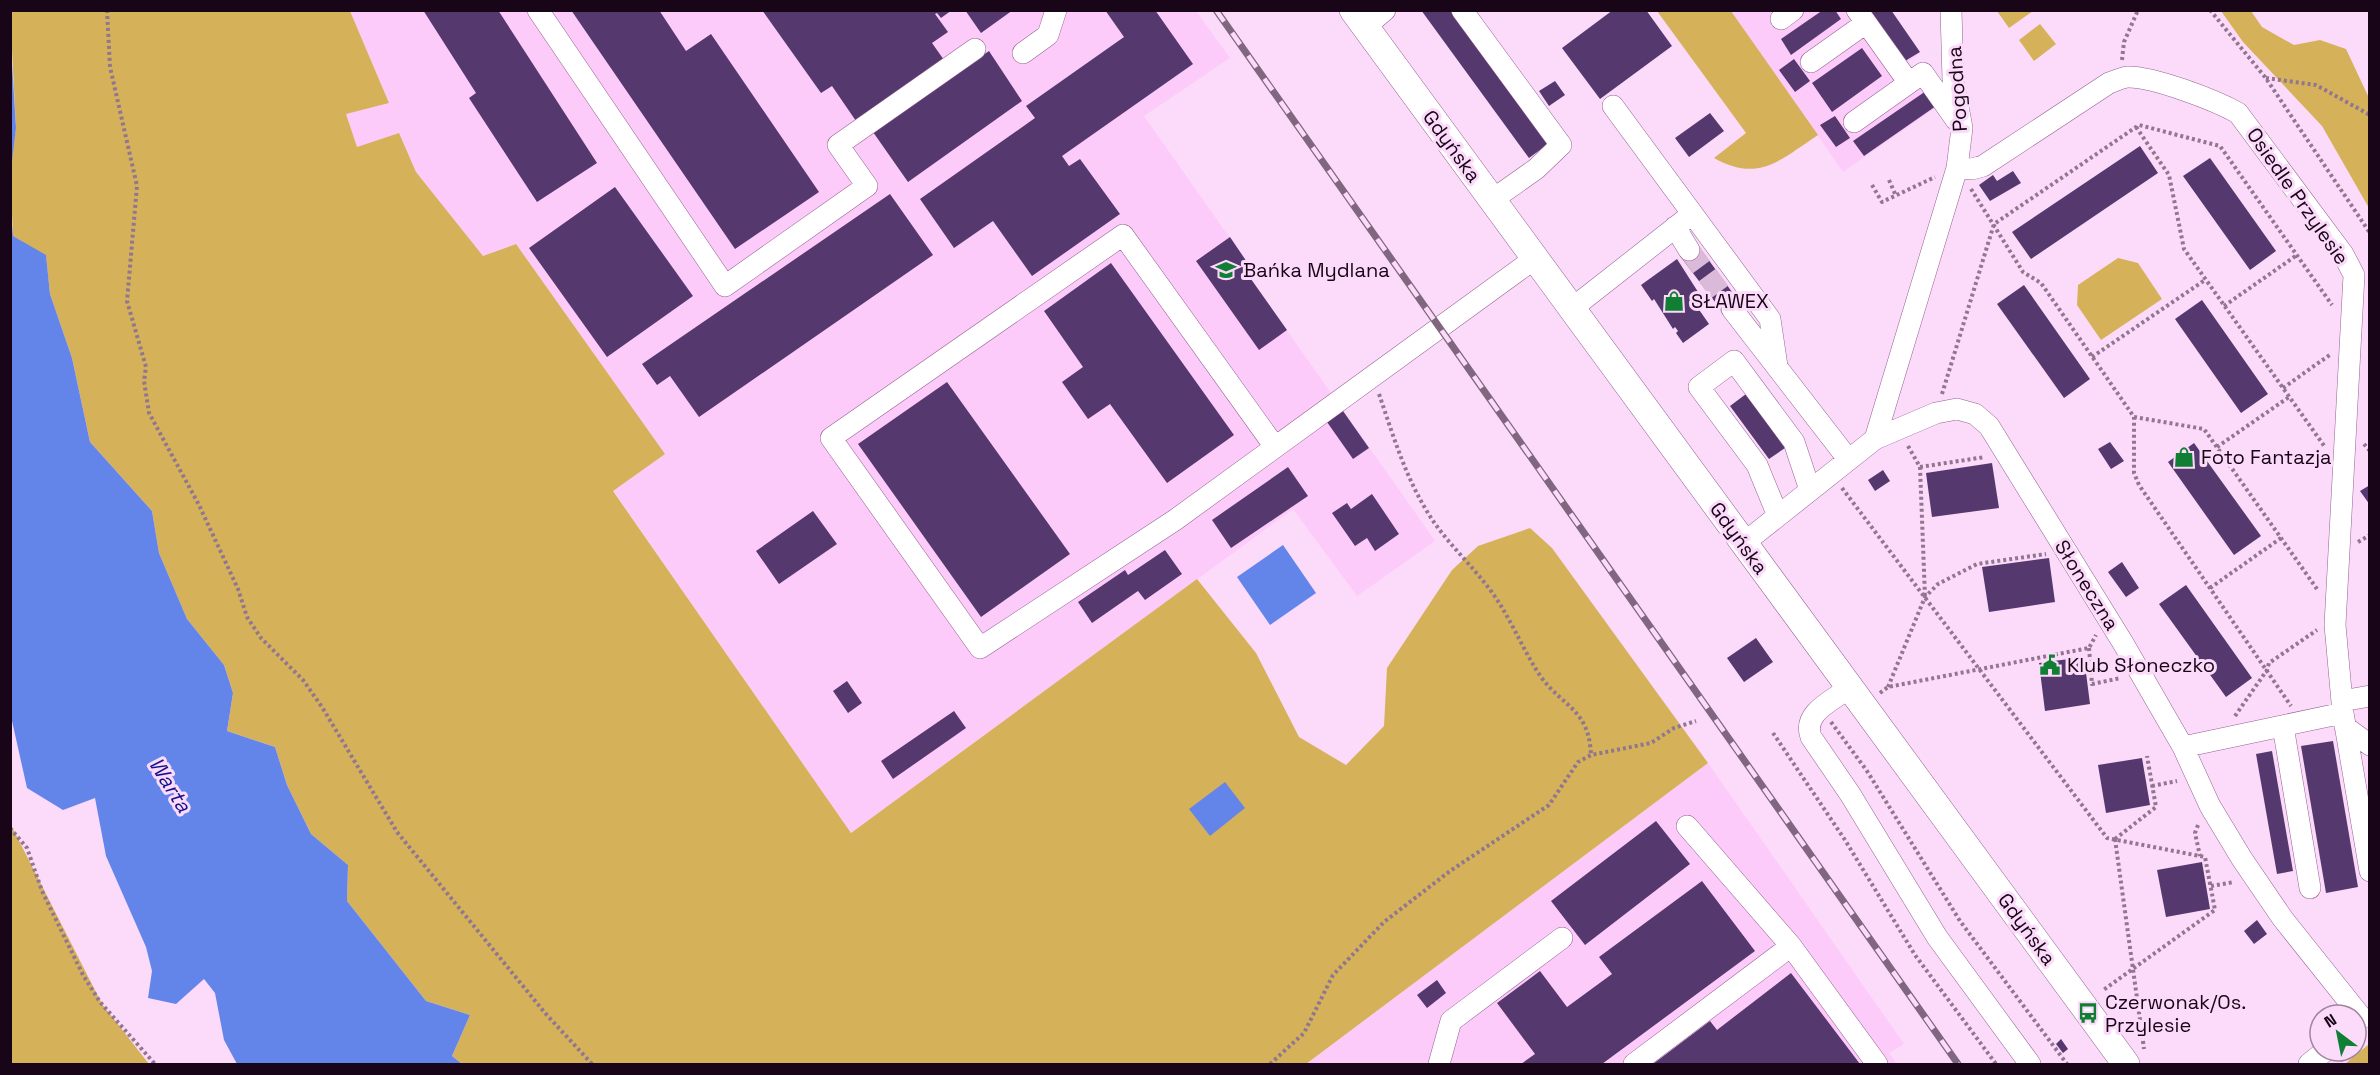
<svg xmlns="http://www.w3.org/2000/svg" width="2380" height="1075" font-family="'Space Grotesk',sans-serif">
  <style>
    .built { fill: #fdcbfa }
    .green { fill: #d5b259 }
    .water { fill: #6385ea }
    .building { fill: #55386e }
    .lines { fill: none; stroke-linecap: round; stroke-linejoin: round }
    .minor-tunnel { stroke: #dabad8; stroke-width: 21; stroke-dasharray: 21 10; stroke-linecap: butt }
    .minor-casing { stroke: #946292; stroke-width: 22 }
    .major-casing { stroke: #946292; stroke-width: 28 }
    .path { stroke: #917690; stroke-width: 4; stroke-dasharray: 3 3; stroke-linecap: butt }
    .minor { stroke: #fff; stroke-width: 21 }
    .major { stroke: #fff; stroke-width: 27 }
    .rail-casing { stroke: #80677f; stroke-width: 7 }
    .rail { stroke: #fcdafa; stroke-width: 4.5; stroke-dasharray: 14; stroke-linecap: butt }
    .labels { text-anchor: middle; stroke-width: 6; stroke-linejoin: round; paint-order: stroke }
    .street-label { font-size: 20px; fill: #180618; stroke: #fcdafa }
    .poi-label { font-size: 20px; fill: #180618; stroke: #fcdafa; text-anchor: start }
    .water-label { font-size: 21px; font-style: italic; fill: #10128b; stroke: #fcdafa }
  </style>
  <rect width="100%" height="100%" fill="#fcdafa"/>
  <path class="built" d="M 350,11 L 1196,11 L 1230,58 L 1144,116 L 1251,268 L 1246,272 L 1435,541 L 1357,596 L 1293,509 L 851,833 L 613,490 L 665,454 L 516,244 L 483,256 L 416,172 L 399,134 L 357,147 L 345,114 L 389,103 Z
    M 1731,11 L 1890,11 L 1920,53 L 1905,64 L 1935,108 L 1843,172 Z
    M 1708,763 L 1904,1044 L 1889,1053 L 1897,1064 L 1306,1064 Z"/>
  <path class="green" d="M 10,11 L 350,11 L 389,103 L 346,114 L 357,147 L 399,133 L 416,172 L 483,256 L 516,244 L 665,454 L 613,491 L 851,833 L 1197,579 L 1256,653 L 1299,737 L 1346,765 L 1384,726 L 1387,668 L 1452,570 L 1478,546 L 1530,528 L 1552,548 L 1708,763 L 1306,1064 L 462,1064 L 452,1056 L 470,1015 L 426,1001 L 347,901 L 348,865 L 311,834 L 287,785 L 275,747 L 227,731 L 233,693 L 224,665 L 187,619 L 159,553 L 152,511 L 90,442 L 72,358 L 50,294 L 46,256 L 13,236 L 10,169 L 16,128 Z
    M 1657,11 L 1731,11 L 1818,135 C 1780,160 1759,183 1714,158 L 1746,133 Z
    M 1997,11 L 2033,11 L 2009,28 Z
    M 2221,11 L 2251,11 L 2262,27 L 2294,45 L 2320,40 L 2346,49 L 2369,98 L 2369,208 L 2322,126 L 2243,42 Z
    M 2040,24 L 2056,44 L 2034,61 L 2019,40 Z
    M 2118,258 L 2138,263 L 2162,299 L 2101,340 L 2077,305 L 2078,285 Z
    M 10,823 L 102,1004 L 149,1064 L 11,1064 Z
    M 2369,1044 L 2369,1064 L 2345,1064 Z"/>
  <path class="water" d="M 10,30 L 16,128 L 11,169 L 10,169 Z
    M 10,202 L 13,236 L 46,255 L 50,294 L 72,358 L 90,442 L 152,511 L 159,553 L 187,619 L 224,665 L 233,693 L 227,731 L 275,747 L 287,785 L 311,834 L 348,865 L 347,901 L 426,1001 L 470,1015 L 452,1056 L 462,1064 L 237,1064 L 224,1040 L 215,993 L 204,979 L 176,1004 L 148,998 L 152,971 L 146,947 L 106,856 L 95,798 L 63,810 L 27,788 L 10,712 Z
    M 1283,545 L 1316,593 L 1270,625 L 1237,577 Z
    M 1225,782 L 1245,808 L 1210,836 L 1189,809 Z"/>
  <path class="building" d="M 423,10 L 498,10 L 597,163 L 537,202 L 469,98 L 476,93 Z
    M 571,10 L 659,10 L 686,51 L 711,34 L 819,192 L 735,249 Z
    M 762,10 L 952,10 L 941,18 L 937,13 L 935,14 L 948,32 L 932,43 L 944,60 L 856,121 L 832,86 L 821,93 Z
    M 965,10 L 1013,10 L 981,33 Z
    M 1105,10 L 1155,10 L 1193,64 L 1062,156 L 1069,166 L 1080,159 L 1120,214 L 1032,276 L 993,221 L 954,248 L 920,199 L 1035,118 L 1026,106 L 1124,37 Z
    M 1421,10 L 1457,10 L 1552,141 L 1529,158 Z
    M 1613,10 L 1646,10 L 1672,46 L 1600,99 L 1562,48 Z
    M 1823,10 L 1835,10 L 1841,19 L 1791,55 L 1781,39 Z
    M 1868,10 L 1891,10 L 1920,52 L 1905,61 Z
    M 1862,48 L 1882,76 L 1832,112 L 1812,83 Z
    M 989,51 L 1022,101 L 908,182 L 873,132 Z
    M 1794,59 L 1810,81 L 1795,92 L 1779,70 Z
    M 1555,81 L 1565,95 L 1549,106 L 1539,91 Z
    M 1926,91 L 1936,106 L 1864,156 L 1853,141 Z
    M 1710,113 L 1724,131 L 1689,157 L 1675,138 Z
    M 1835,116 L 1850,138 L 1836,147 L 1820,125 Z
    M 2140,146 L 2158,173 L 2031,259 L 2012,232 Z
    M 2210,158 L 2276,251 L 2250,270 L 2183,176 Z
    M 2013,171 L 2021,183 L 1990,201 L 1979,185 L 1993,175 L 1997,181 Z
    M 615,187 L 693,296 L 607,357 L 529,248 Z
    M 890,194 L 933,255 L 699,417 L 670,376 L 657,385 L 642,364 Z
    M 1230,237 L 1251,268 L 1246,272 L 1287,330 L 1259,350 L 1196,261 Z
    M 1697,244 L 1740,303 L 1724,314 L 1680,256 Z
    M 1677,259 L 1700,295 L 1693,301 L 1709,324 L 1683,343 L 1676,333 L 1678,331 L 1675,327 L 1673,329 L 1654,299 L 1652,301 L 1641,285 Z
    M 1111,263 L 1234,435 L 1167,483 L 1110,404 L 1088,419 L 1062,382 L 1083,367 L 1044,311 Z
    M 2024,285 L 2090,379 L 2064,398 L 1997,304 Z
    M 2202,300 L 2268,394 L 2241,413 L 2175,319 Z
    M 947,382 L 1070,554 L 981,617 L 858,444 Z
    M 1746,394 L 1785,448 L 1769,459 L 1730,406 Z
    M 1343,411 L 1369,448 L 1353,459 L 1327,422 Z
    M 2110,442 L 2124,461 L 2111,469 L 2098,449 Z
    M 2194,443 L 2261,536 L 2234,555 L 2168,462 Z
    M 1992,463 L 1999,508 L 1932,517 L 1926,473 Z
    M 1288,467 L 1308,496 L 1231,548 L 1212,520 Z
    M 1883,470 L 1890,481 L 1875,491 L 1868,480 Z
    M 2370,485 L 2370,505 L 2360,491 Z
    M 1372,494 L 1399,534 L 1375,551 L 1367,538 L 1355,546 L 1332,513 L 1347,503 L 1351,509 Z
    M 813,511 L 837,544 L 779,584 L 756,551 Z
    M 1165,550 L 1182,574 L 1145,600 L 1138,591 L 1092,623 L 1078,602 L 1125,570 L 1128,575 Z
    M 2049,558 L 2055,602 L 1989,612 L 1982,567 Z
    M 2122,562 L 2139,588 L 2126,597 L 2108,572 Z
    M 2186,585 L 2252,678 L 2226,697 L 2159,604 Z
    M 1756,638 L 1773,662 L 1744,682 L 1727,658 Z
    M 2084,657 L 2090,704 L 2045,711 L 2039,663 Z
    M 847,681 L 862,703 L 848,713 L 833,691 Z
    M 954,711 L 966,728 L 893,779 L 881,761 Z
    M 2333,741 L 2358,887 L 2326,893 L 2301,746 Z
    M 2272,751 L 2293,871 L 2277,874 L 2256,754 Z
    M 2142,758 L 2150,805 L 2106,813 L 2098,765 Z
    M 1656,821 L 1690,864 L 1585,945 L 1551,901 Z
    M 2202,862 L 2210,909 L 2166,917 L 2157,870 Z
    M 1702,881 L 1755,951 L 1602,1064 L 1521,1064 L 1535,1054 L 1497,1003 L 1540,971 L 1567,1007 L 1612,974 L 1599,957 Z
    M 2257,920 L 2267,934 L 2254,944 L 2244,931 Z
    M 1791,973 L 1860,1064 L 1653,1064 L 1710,1021 L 1717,1030 Z
    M 1437,980 L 1446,993 L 1427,1008 L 1417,995 Z
    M 2061,1039 L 2068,1049 L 2063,1053 L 2056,1044 Z"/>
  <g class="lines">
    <path class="minor-tunnel" d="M 1689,250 L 1732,309"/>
    <g class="minor-casing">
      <path id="minor" d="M 538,10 L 725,286 L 867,186 L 838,145 L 975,49
        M 1462,10 L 1561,145 L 1536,169 L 1492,200
        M 1857,10 L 1909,83
        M 1781,19 L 1793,10
        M 1365,27 L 1385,10
        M 1023,53 L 1048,35 L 1056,10
        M 1811,62 L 1866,23
        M 1613,106 L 1770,319 L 1777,366
        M 1854,122 L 1923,73 L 1956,120
        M 1957,168 L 1972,169 L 1983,166 L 2109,83 C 2115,81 2121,78 2127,77 C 2152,76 2215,100 2238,113 L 2343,254 L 2354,275 L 2335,625 L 2343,713 L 2183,747
        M 1675,227 L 1689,250
        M 1732,309 L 1848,459
        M 1570,310 L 1691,215
        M 1875,439 L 1957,168 L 1962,128 L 1953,80 L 1951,10
        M 1275,447 L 1123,235 L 831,438 L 980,648 L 1175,520 L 1534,259
        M 1778,516 L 1757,465 L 1699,387 L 1734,361 L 1794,442 L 1810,490
        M 1744,543 L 1875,439 L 1936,413 L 1957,409 L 1975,414 L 1989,426 L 2123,643 L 2183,747 L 2210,806 L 2242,859 L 2283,919 L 2362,1018
        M 1849,688 C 1832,701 1802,713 1811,737 L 1850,794 L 1937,937 L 2030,1064
        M 2342,701 L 2370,696
        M 2343,713 L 2370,871
        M 2283,726 L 2310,888
        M 2345,727 L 2370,745
        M 1687,826 L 1791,946 L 1877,1064
        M 1439,1064 L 1451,1021 L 1562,938
        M 1634,1064 L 1791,946
        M 2309,1064 L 2325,1051"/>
    </g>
    <g class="major-casing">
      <path id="major" d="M 1353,10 L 2126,1064"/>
    </g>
    <path class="path" d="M 107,10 L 110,67 L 137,186 L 127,301 L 146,367 L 144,381 L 149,413 L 199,505 L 238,589 L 247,617 L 261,638 L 303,680 L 322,707 L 397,832 L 545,1013 L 592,1064
      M 2210,10 L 2265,77 L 2370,233
      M 2122,60 L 2124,42 L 2138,10
      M 2266,78 L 2316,85 L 2370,115
      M 2136,127 L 2169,175 L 2184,249 L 2325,447
      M 1889,180 L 1896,196
      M 1872,185 L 1882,202 L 1935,177
      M 1971,189 L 2023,272 L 2041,283 L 2134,417 L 2134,473 L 2139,485 L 2291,706
      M 2224,306 L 2297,255
      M 2092,357 L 2205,280
      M 2283,388 L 2331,354
      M 1379,394 C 1393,435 1405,476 1428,513 C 1445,541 1471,564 1491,591 C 1511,618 1522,649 1541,677 C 1564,708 1589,709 1591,755
      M 1942,394 L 1994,224 L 2139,125 L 2220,146 L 2332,305
      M 2134,417 L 2204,429 L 2317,589
      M 2364,444 L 2370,451
      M 1908,446 L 1920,467 L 1925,597
      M 2217,447 L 2289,397
      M 1920,467 L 1985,457
      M 1842,488 L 2107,838 L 2205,857 L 2215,910 L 2102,991
      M 2358,542 L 2370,535
      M 2210,588 L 2281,538
      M 2089,648 L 2092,684 L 2121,678
      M 1888,687 L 1925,597 L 1938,584 L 1977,564 L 2046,554
      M 1880,693 L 1888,687 L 2089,648 L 2096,635
      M 2235,716 L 2267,670 L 2269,663 L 2317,630
      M 1831,722 L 1867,771 L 1960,921 L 2067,1064
      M 1773,733 L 1845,840 L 1915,955 L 1996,1064
      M 2152,786 L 2177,781
      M 2198,825 L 2195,833 L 2200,856
      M 10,828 L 27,848 L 42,891 L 83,975 L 100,1002 L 155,1064
      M 2115,839 L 2144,1049
      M 2115,839 L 2156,807 L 2147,756
      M 2211,886 L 2234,882
      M 1270,1064 L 1304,1033 L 1333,975 L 1384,922 L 1450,871 L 1549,805 L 1578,762 L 1591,755 L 1651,743 L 1674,728 L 1696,721"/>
    <use href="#minor" class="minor"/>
    <use href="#major" class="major"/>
    <g class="rail-casing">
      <path id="rail" d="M 1216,10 L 1958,1064"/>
    </g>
    <use href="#rail" class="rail"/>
  </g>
  <defs>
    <g id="school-bare" transform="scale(1.62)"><path d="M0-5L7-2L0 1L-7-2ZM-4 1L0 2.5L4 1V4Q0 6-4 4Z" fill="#107e33" stroke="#fcdafa" stroke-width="2.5" paint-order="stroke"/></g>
    <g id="shop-bare" transform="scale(1.62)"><path d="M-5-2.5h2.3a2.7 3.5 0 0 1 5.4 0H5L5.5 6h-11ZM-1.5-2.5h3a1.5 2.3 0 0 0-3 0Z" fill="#107e33" stroke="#fcdafa" stroke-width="2.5" paint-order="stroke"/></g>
    <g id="civic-bare" transform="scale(1.62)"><path d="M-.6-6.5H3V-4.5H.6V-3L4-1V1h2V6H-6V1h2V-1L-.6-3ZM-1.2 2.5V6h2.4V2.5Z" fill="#107e33" stroke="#fcdafa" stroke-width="2.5" paint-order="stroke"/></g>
    <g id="bus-bare" transform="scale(1.62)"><path d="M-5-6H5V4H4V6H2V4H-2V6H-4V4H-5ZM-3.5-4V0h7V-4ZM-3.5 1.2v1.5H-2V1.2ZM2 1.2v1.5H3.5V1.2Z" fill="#107e33" stroke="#fcdafa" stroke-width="2.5" paint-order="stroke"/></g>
  </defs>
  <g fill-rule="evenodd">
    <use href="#school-bare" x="1226" y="270"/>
    <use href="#shop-bare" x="1674" y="301"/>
    <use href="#shop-bare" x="2184" y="457"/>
    <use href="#civic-bare" x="2050" y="665"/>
    <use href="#bus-bare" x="2088" y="1013"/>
  </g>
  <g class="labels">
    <g class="street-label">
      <text transform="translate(1957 89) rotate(-94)" y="7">Pogodna</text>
      <text transform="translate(1452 146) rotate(54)" y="7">Gdyńska</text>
      <text transform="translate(2298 196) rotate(55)" y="7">Osiedle Przylesie</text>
      <text transform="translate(1739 538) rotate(54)" y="7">Gdyńska</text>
      <text transform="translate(2087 585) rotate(58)" y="7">Słoneczna</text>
      <text transform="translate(2027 929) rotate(54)" y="7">Gdyńska</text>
    </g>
    <g class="poi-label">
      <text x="1243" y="277">Bańka Mydlana</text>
      <text x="1691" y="308">SŁAWEX</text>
      <text x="2201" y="464">Foto Fantazja</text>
      <text x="2067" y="672">Klub Słoneczko</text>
      <text x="2105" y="1009">Czerwonak/Os.<tspan x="2105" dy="23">Przylesie</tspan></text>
    </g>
    <g class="water-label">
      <text transform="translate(170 785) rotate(58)" y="7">Warta</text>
    </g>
  </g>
  <rect width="2380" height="1075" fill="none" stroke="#180618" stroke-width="24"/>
  <g transform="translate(2338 1033) rotate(328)"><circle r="28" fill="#fcdafa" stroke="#a185a0" stroke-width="1.5"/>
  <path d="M0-4.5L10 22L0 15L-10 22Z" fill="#107e33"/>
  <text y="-9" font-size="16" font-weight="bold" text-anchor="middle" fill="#180618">N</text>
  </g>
</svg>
